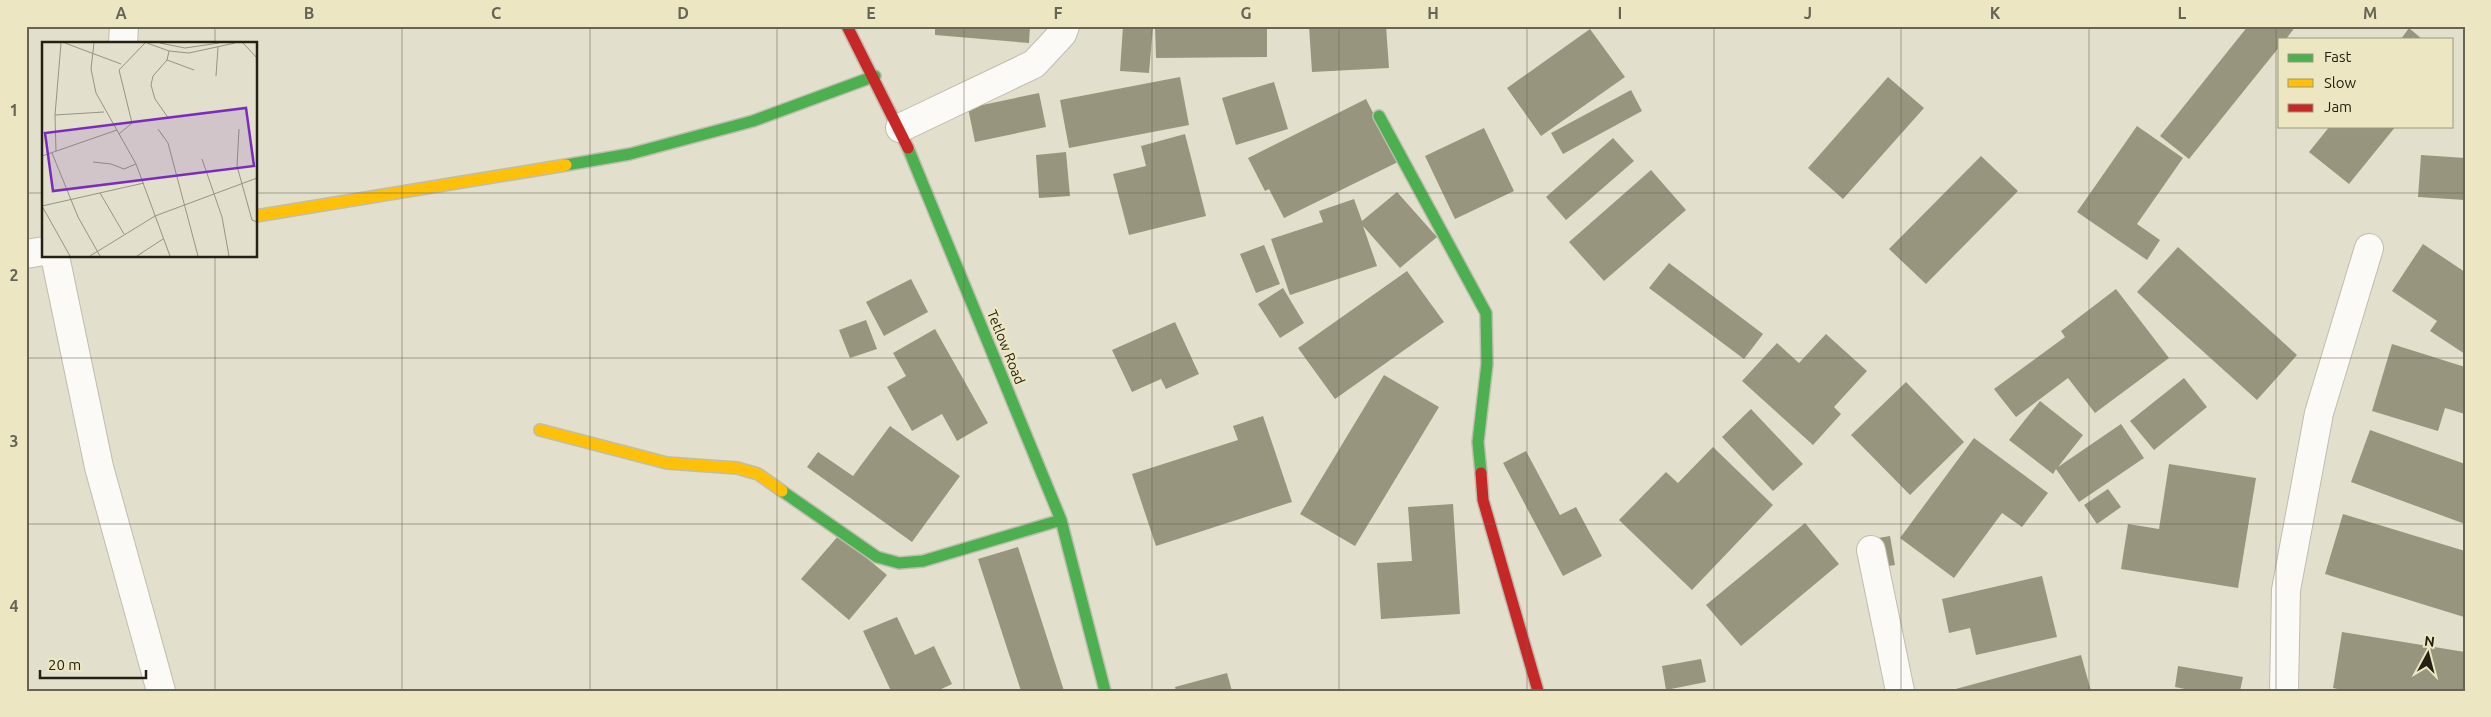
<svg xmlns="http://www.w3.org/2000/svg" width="2491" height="717" font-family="Ubuntu,sans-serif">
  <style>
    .building { fill: #97957d }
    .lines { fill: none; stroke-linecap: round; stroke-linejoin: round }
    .street-casing { stroke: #bfbdad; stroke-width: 30 }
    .fast-casing { stroke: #bfbdad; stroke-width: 14 }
    .slow-casing { stroke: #bfbdad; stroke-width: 14 }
    .jam-casing { stroke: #bfbdad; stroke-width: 14 }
    .street { stroke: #fbfaf7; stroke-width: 28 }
    .fast { stroke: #4caf50; stroke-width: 11 }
    .slow { stroke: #ffc107; stroke-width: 11 }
    .jam { stroke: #c62828; stroke-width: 11 }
    .grid { fill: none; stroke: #666454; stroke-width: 1; stroke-opacity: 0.55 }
    .labels { text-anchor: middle; stroke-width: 4.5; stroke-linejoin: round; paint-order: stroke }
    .street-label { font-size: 14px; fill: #242114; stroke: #ece7c2 }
    .inset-road { fill: none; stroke: #969482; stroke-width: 1 }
    .view { fill: #7b2cbf; fill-opacity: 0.15; stroke: #7b2cbf; stroke-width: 2.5 }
    .inset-edge { fill: none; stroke: #242114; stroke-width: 2.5 }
    .neatline { fill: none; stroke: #666454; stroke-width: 2 }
    .grid-label { font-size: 16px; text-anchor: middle; font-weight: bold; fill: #666454 }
  </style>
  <rect width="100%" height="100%" fill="#e2e0cc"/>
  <path class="building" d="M 935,26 L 1030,26 L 1029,43 L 935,35 Z
    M 1123,26 L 1153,26 L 1149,73 L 1120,71 Z
    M 1155,26 L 1267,26 L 1267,57 L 1156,58 Z
    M 1309,26 L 1386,26 L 1389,68 L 1312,72 Z
    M 2248,26 L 2296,26 L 2286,39 L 2280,39 L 2280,46 L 2189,159 L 2160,136 Z
    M 2409,28 L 2422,39 L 2401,39 Z
    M 1590,29 L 1625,77 L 1541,136 L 1507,88 Z
    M 1180,77 L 1189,125 L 1069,148 L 1060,100 Z
    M 1888,77 L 1924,108 L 1843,199 L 1808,168 Z
    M 1274,82 L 1288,129 L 1236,145 L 1222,98 Z
    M 1631,90 L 1642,111 L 1563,154 L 1551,133 Z
    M 1039,93 L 1046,127 L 975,142 L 968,108 Z
    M 1366,99 L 1398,162 L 1284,218 L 1269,189 L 1265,191 L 1248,158 Z
    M 2137,126 L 2183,158 L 2137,224 L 2160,240 L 2147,260 L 2077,212 Z
    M 2330,126 L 2396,126 L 2349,184 L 2309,152 Z
    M 1484,128 L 1514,191 L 1455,219 L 1425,156 Z
    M 1185,134 L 1206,216 L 1129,235 L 1113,174 L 1146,166 L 1141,146 Z
    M 1613,138 L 1634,161 L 1566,220 L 1546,197 Z
    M 1066,152 L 1070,196 L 1039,198 L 1036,155 Z
    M 2421,155 L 2465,158 L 2465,200 L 2418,197 Z
    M 1981,156 L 2018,191 L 1926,284 L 1889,249 Z
    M 1651,170 L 1686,210 L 1604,281 L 1569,242 Z
    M 1397,192 L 1437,237 L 1400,268 L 1363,226 L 1377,266 L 1290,295 L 1271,239 L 1323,222 L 1319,211 L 1354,199 L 1362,221 Z
    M 2423,244 L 2465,272 L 2465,354 L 2430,331 L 2437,321 L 2392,291 Z
    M 1264,245 L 1280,284 L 1256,293 L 1240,254 Z
    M 2178,247 L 2297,355 L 2257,400 L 2137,292 Z
    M 1669,263 L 1763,334 L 1744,359 L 1649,288 Z
    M 1407,271 L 1444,322 L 1335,399 L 1298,348 Z
    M 911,279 L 928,312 L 884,336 L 866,302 Z
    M 1283,288 L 1304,323 L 1280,338 L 1258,304 Z
    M 2116,289 L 2169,358 L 2095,413 L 2068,378 L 2016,417 L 1994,389 L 2065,337 L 2061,331 Z
    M 866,320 L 877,349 L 850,358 L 839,330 Z
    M 1175,322 L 1199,374 L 1166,389 L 1161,379 L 1132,392 L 1112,350 Z
    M 935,329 L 988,423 L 957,441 L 942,414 L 912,431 L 887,387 L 906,376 L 893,353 Z
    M 1826,334 L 1867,371 L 1834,407 L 1841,414 L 1813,445 L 1742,381 L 1777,343 L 1799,363 Z
    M 2392,344 L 2465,367 L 2465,414 L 2445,408 L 2438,431 L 2372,411 Z
    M 1384,375 L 1439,407 L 1355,546 L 1300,514 Z
    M 2184,378 L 2207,407 L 2154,450 L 2130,421 Z
    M 1906,382 L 1964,442 L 1910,495 L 1851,435 Z
    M 2040,401 L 2083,435 L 2058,467 L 2121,424 L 2144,458 L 2079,502 L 2056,469 L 2053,474 L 2009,440 Z
    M 1751,409 L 1803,464 L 1773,491 L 1722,437 Z
    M 1263,416 L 1292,502 L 1156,546 L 1132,474 L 1238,440 L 1233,426 Z
    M 890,426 L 960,476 L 912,542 L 807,467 L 818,452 L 853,476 Z
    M 2370,430 L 2465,464 L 2465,524 L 2351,482 Z
    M 1974,438 L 2048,493 L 2022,527 L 2002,513 L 1954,578 L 1900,538 Z
    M 1713,447 L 1773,505 L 1692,590 L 1619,520 L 1666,472 L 1678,483 Z
    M 1526,451 L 1560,515 L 1576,507 L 1602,556 L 1563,576 L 1503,463 Z
    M 2169,464 L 2256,478 L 2238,588 L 2121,569 L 2128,524 L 2159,529 Z
    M 2108,489 L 2121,507 L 2097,524 L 2084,505 Z
    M 1453,504 L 1460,614 L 1381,619 L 1377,563 L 1412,561 L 1408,507 Z
    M 2343,514 L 2465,551 L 2464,617 L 2325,574 Z
    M 1805,523 L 1839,564 L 1741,646 L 1706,605 Z
    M 839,535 L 887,575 L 849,620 L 801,579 Z
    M 1890,536 L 1895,565 L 1871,569 L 1866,540 Z
    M 1018,547 L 1064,691 L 1021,691 L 978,559 Z
    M 2042,576 L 2057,637 L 1976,655 L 1970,628 L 1949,633 L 1942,599 Z
    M 897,617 L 915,655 L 934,646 L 952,684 L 937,691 L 891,691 L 863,631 Z
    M 2342,632 L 2465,652 L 2465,691 L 2346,691 L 2333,688 Z
    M 2081,655 L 2091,691 L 1952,691 L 1952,690 Z
    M 1701,659 L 1706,682 L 1666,690 L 1662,666 Z
    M 2178,666 L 2243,677 L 2240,691 L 2194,691 L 2175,687 Z
    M 1227,673 L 1232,691 L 1176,691 L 1175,687 Z"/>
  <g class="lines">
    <g class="street-casing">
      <path id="street" d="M 123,44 L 124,26
        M 900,128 L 1034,64 L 1062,34 L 1065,26
        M 26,254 L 44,251
        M 55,256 L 99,467 L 161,691
        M 1871,550 L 1900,691
        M 2284,691 L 2286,590 L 2319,413 L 2369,248"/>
    </g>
    <g class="fast-casing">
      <path id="fast" d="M 1379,116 L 1486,313 L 1487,364 L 1478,442 L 1481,473
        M 908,148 L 1061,520 L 1105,691
        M 566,165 L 630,154 L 753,121 L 875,76
        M 782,491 L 877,557 L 899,563 L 923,561 L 1061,520"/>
    </g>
    <g class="slow-casing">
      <path id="slow" d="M 256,216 L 566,165
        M 540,430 L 667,463 L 737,468 L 758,474 L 782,491"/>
    </g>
    <g class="jam-casing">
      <path id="jam" d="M 847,26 L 908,148
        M 1481,473 L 1483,500 L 1538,691"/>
    </g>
    <use href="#street" class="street"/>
    <use href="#fast" class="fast"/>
    <use href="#slow" class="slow"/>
    <use href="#jam" class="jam"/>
  </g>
  <path class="grid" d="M 215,26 L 215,44M 402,26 L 402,691M 590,26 L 590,691M 777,26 L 777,691M 964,26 L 964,691M 1152,26 L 1152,691M 1339,26 L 1339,691M 1527,26 L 1527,691M 1714,26 L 1714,691M 1901,26 L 1901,691M 2089,26 L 2089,691M 2276,26 L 2276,691M 26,193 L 44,193M 256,193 L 2465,193M 215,256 L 215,691M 26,358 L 2465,358M 26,524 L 2465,524"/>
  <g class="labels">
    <g class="street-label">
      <text transform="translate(1006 347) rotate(68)" y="5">Tetlow Road</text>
    </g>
  </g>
  <g transform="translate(42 42)">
    <rect width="215" height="215" fill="#e2e0cc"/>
    <path class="inset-road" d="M 23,1 L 79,22M 52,1 L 49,27 L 54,51 L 94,122 L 128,214M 105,1 L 127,9 L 147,11 L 193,1M 118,1 L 143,6 L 177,1M 201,1 L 215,16M 127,9 L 125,18 L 111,34 L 109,43 L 113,57 L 127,77M 125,18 L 152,28M 174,34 L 176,5M 13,73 L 62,70M 116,87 L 126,101 L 156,214M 197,87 L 195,124 L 210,178 L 215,180M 77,92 L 90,81 L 77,28 L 103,1M 14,109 L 13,73 L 19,1M 10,111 L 36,175 L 58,214M 0,114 L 75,88M 160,117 L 180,175 L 187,214M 51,120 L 69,122 L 82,127 L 94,122M 58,151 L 82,192M 0,164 L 102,141M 0,164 L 28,214M 48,214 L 113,174 L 215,136M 95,214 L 121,197"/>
    <path class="view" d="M 204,66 L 212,124 L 11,149 L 3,91 Z"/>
    <rect width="215" height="215" class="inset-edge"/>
  </g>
  <rect width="2491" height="717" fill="none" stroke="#ece7c2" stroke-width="55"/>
  <rect x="2278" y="38" width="175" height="90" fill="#ece7c2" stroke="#9c987c"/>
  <rect x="2288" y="54" width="25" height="8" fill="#4caf50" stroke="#9c987c"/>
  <text x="2324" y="62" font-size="15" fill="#242114">Fast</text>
  <rect x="2288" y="79" width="25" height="8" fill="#ffc107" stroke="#9c987c"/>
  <text x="2324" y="88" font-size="15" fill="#242114">Slow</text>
  <rect x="2288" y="104" width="25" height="8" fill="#c62828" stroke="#9c987c"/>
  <text x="2324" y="112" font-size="15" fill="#242114">Jam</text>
  <g transform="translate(2428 654) rotate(7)" stroke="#ece7c2" stroke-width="4" paint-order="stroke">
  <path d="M0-4L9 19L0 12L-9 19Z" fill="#242114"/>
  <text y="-8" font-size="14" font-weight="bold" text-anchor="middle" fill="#242114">N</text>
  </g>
  <path d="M40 670v8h106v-8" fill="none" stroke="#242114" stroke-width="2.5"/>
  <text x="48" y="670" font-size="15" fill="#242114" stroke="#ece7c2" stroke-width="4" paint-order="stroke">20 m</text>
  <rect x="28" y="28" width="2436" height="662" class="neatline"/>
  <g class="grid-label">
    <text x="121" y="19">A</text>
    <text x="309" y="19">B</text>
    <text x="496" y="19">C</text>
    <text x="683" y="19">D</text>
    <text x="871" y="19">E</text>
    <text x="1058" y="19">F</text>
    <text x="1246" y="19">G</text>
    <text x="1433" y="19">H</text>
    <text x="1620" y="19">I</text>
    <text x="1808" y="19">J</text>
    <text x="1995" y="19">K</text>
    <text x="2182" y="19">L</text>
    <text x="2370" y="19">M</text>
    <text x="14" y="116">1</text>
    <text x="14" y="281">2</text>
    <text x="14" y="447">3</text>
    <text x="14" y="612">4</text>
  </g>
</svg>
